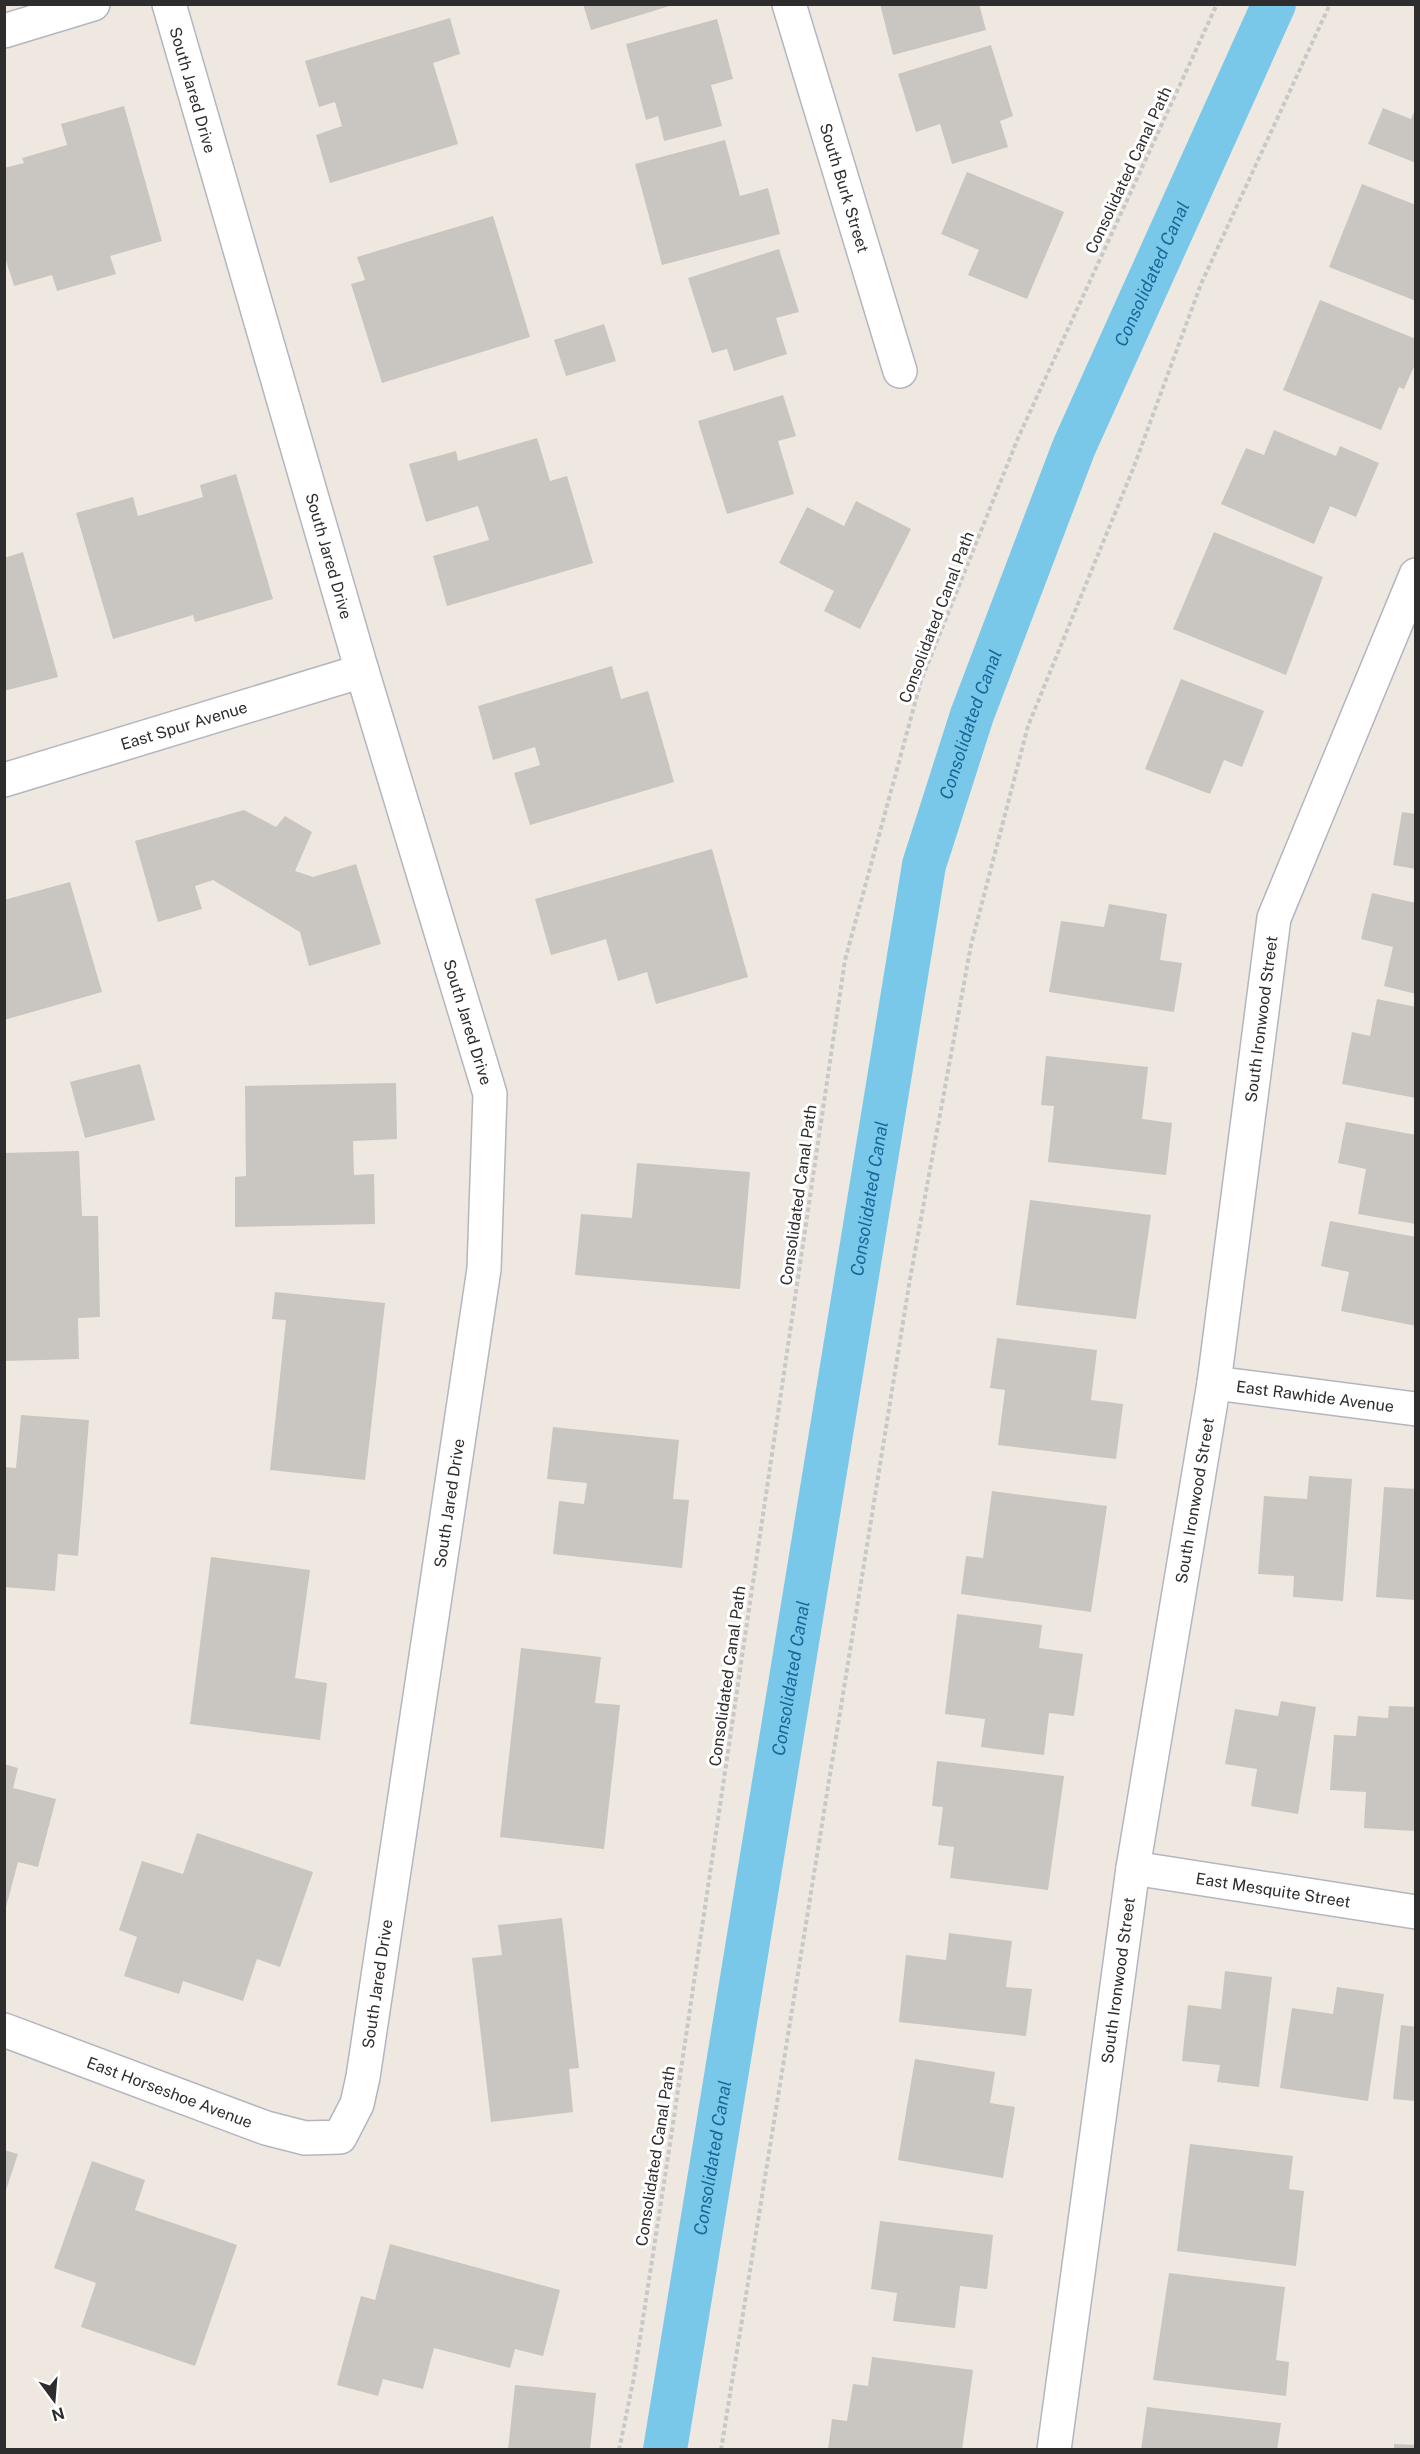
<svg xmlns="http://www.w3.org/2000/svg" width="1420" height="2454" font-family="'Public Sans',sans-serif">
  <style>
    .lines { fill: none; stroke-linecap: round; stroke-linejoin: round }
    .canal { stroke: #7ac8e9; stroke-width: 44 }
    .building { fill: #c9c5c0 }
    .minor-casing { stroke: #b4b6bf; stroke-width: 36 }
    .path { stroke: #c8c8c8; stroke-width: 4; stroke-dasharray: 4.5 3; stroke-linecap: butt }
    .minor { stroke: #fff; stroke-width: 33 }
    .labels { text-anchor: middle; stroke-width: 6; stroke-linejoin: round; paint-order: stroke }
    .street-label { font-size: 16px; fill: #2d2d2d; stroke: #fff }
    .water-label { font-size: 18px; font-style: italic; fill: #156899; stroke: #fff }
  </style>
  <rect width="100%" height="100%" fill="#eee8e1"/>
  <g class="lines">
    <path class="canal" id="s1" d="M 665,2450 L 924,865 L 972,715 L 1074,447 L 1274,4"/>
  </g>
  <path class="building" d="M 583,4 L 673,4 L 673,5 L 591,30 Z
    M 880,4 L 979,4 L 986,30 L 893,55 Z
    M 450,18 L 460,54 L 433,63 L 458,144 L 330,183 L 316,135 L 342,126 L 335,102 L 319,107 L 305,61 Z
    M 717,19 L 733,79 L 711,85 L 722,126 L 664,141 L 658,116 L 646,120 L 626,44 Z
    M 991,45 L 1013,116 L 1000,121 L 1008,147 L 952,164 L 940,124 L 916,132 L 898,74 Z
    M 124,106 L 162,241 L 110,256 L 116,274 L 57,291 L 52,275 L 14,286 L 4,254 L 4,168 L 24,163 L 22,158 L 67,145 L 61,124 Z
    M 1383,108 L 1411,119 L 1416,108 L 1416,163 L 1368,144 Z
    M 725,140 L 740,196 L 768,188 L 780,234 L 662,265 L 635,164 Z
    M 967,172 L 1064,212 L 1027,299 L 968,275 L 979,250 L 941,234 Z
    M 1362,184 L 1416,205 L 1416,301 L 1329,267 Z
    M 493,216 L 530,337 L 382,383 L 351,284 L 365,280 L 357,257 Z
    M 779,249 L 799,312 L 776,318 L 787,354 L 734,371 L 727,349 L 712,353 L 688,278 Z
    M 1320,300 L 1416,339 L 1416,362 L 1404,389 L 1399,387 L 1381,430 L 1283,390 Z
    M 604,324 L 616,361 L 566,376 L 554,340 Z
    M 783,395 L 796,436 L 778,441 L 794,494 L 727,514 L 698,421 Z
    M 1274,430 L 1336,456 L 1340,446 L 1379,463 L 1356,517 L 1330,506 L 1314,544 L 1221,504 L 1246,448 L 1264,455 Z
    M 537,438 L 550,481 L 567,476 L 593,563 L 447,606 L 433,556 L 489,540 L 478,506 L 426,522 L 409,464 L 456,451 L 458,461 Z
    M 236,474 L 273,599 L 195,622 L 193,615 L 113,639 L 76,513 L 133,497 L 138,516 L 203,497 L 200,485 Z
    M 856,501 L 911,529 L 860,629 L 824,611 L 834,591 L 779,563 L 807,507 L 844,526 Z
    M 1214,532 L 1323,577 L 1286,675 L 1173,629 Z
    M 23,552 L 58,677 L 4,691 L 4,558 Z
    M 612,666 L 621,699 L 648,691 L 674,782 L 530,825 L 514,773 L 540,765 L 535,747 L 493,760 L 478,706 Z
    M 1181,679 L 1264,711 L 1242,767 L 1224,760 L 1210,794 L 1145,769 Z
    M 244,810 L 276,827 L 285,816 L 312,832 L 295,871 L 313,877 L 356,864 L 381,944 L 309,966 L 300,932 L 213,880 L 195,886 L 202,909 L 158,922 L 135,841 Z
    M 1402,812 L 1416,814 L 1416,869 L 1393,865 Z
    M 712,849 L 748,977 L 656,1004 L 647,972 L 618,981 L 606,939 L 551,955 L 535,899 Z
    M 70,882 L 102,992 L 4,1020 L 4,900 Z
    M 1372,893 L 1416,903 L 1416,994 L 1384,986 L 1393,947 L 1361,939 Z
    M 1109,904 L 1167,914 L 1160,960 L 1182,963 L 1174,1012 L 1049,992 L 1061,921 L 1104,927 Z
    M 1377,999 L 1416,1007 L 1416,1098 L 1342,1084 L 1352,1032 L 1370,1036 Z
    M 1046,1056 L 1148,1067 L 1142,1119 L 1172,1123 L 1166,1175 L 1048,1162 L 1054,1106 L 1041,1105 Z
    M 140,1064 L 155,1120 L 85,1138 L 70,1082 Z
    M 396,1083 L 397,1139 L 353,1141 L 354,1175 L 374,1174 L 375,1224 L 235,1227 L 235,1177 L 246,1176 L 245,1086 Z
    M 1346,1122 L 1416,1135 L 1416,1224 L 1358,1214 L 1366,1169 L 1338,1163 Z
    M 79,1151 L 82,1216 L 98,1216 L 100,1317 L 78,1318 L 79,1359 L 4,1361 L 4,1153 Z
    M 637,1163 L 750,1172 L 740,1289 L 575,1275 L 581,1214 L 632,1218 Z
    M 1030,1200 L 1151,1215 L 1136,1319 L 1016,1305 Z
    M 1330,1221 L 1416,1237 L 1416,1326 L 1341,1311 L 1349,1272 L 1321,1266 Z
    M 275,1292 L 385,1303 L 365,1480 L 270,1470 L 286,1320 L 272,1319 Z
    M 997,1338 L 1097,1350 L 1091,1400 L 1123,1404 L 1116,1459 L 998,1445 L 1005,1390 L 990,1388 Z
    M 21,1415 L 89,1420 L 78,1556 L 58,1554 L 55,1591 L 4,1587 L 4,1467 L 16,1468 Z
    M 553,1427 L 679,1440 L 673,1499 L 689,1500 L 682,1568 L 553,1554 L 559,1501 L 584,1504 L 587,1483 L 547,1479 Z
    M 1309,1476 L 1352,1479 L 1343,1601 L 1293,1597 L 1294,1576 L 1258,1574 L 1264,1496 L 1307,1499 Z
    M 1384,1487 L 1416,1489 L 1415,1600 L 1376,1597 Z
    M 992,1491 L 1107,1506 L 1091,1612 L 961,1594 L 966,1556 L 983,1558 Z
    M 211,1557 L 310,1570 L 295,1678 L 327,1683 L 320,1740 L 190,1724 Z
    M 957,1614 L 1042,1625 L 1039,1648 L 1083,1654 L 1074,1716 L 1049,1713 L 1044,1755 L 981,1747 L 985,1719 L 945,1714 Z
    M 521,1648 L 601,1657 L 595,1703 L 620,1705 L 604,1849 L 500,1837 Z
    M 1281,1701 L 1316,1707 L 1298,1814 L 1251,1806 L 1257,1769 L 1225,1764 L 1235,1709 L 1278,1716 Z
    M 1389,1706 L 1416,1707 L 1415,1831 L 1364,1828 L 1366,1792 L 1330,1790 L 1334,1735 L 1356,1736 L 1358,1716 L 1388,1718 Z
    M 937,1761 L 1064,1776 L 1048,1890 L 950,1878 L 954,1847 L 938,1845 L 943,1807 L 932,1806 Z
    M 4,1764 L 18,1768 L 13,1788 L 56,1799 L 38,1867 L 18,1862 L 5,1911 Z
    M 197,1833 L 313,1872 L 280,1967 L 257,1959 L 243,2001 L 183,1981 L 179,1994 L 124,1976 L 137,1937 L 119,1930 L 142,1861 L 183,1874 Z
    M 562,1918 L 579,2068 L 569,2069 L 573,2112 L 491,2122 L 472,1958 L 502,1955 L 498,1925 Z
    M 949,1933 L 1012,1941 L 1006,1987 L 1032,1989 L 1026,2036 L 899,2022 L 906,1955 L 946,1960 Z
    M 1225,1971 L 1272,1977 L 1259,2087 L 1217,2082 L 1220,2065 L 1182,2061 L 1188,2005 L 1221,2009 Z
    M 1337,1987 L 1384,1994 L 1368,2101 L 1280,2088 L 1292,2008 L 1333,2014 Z
    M 1401,2025 L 1416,2027 L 1416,2101 L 1393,2099 Z
    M 915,2059 L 995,2072 L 990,2103 L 1015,2107 L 1003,2178 L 898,2160 Z
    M 1190,2144 L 1293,2156 L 1289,2189 L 1304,2191 L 1296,2266 L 1177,2251 Z
    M 4,2150 L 18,2154 L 5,2193 L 4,2193 Z
    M 92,2161 L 145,2180 L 135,2210 L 237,2245 L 195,2366 L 81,2327 L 96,2283 L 54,2268 Z
    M 880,2221 L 993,2235 L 987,2289 L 960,2286 L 955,2328 L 893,2321 L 897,2293 L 871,2289 Z
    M 390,2244 L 560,2290 L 543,2356 L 515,2349 L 510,2368 L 434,2348 L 423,2389 L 383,2379 L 378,2396 L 337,2385 L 361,2296 L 375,2300 Z
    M 1169,2273 L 1285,2287 L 1276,2360 L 1289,2362 L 1286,2396 L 1153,2380 Z
    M 872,2357 L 973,2370 L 962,2450 L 828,2450 L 832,2419 L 847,2421 L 853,2384 L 868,2386 Z
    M 515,2385 L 596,2393 L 590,2450 L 508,2450 Z
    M 1147,2407 L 1281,2423 L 1277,2450 L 1141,2450 Z
    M 1394,2444 L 1416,2445 L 1416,2450 L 1394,2450 Z"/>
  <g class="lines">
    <g class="minor-casing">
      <g id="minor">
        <path id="s2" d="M 789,4 L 900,371"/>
        <path d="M 4,31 L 93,4"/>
        <path id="s3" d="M 4,780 L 362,671"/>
        <path id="s4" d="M 1214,1383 L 1416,1409"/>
        <path id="s5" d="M 1133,1868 L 1416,1912"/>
        <path id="s6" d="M 4,2030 L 266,2128 L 305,2138 L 340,2137 L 357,2104 L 363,2077 L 484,1269 L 490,1094 L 362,671 L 169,4"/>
        <path id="s7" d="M 1054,2450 L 1133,1868 L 1214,1383 L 1274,918 L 1416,575"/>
      </g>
    </g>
    <path class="path" d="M 619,2450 L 634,2377 L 670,2144 L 845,960 L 921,681 L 1018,438 L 1217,4
      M 721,2450 L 910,1279 L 971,945 L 1028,726 L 1133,469 L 1201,284 L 1330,4"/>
    <use href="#minor" class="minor"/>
  </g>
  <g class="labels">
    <g class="street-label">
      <text transform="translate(193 90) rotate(74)" y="6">South Jared Drive</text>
      <text transform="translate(1128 170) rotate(-65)" y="6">Consolidated Canal Path</text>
      <text dy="6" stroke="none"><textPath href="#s2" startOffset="192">South Burk Street</textPath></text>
      <text transform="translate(329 556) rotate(74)" y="6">South Jared Drive</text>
      <text transform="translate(936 617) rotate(-69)" y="6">Consolidated Canal Path</text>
      <text dy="6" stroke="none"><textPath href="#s3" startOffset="188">East Spur Avenue</textPath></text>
      <text dy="6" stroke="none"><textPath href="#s7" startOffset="1446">South Ironwood Street</textPath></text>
      <text transform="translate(468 1022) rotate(73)" y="6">South Jared Drive</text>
      <text transform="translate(798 1195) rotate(-82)" y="6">Consolidated Canal Path</text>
      <text dy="6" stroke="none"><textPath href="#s4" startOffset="102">East Rawhide Avenue</textPath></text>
      <text dy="6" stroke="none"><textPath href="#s7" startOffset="960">South Ironwood Street</textPath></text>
      <text dy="6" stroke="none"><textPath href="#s6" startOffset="1000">South Jared Drive</textPath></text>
      <text transform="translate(727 1676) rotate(-82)" y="6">Consolidated Canal Path</text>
      <text dy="6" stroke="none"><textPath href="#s5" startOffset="142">East Mesquite Street</textPath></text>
      <text dy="6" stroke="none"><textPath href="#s7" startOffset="474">South Ironwood Street</textPath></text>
      <text dy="6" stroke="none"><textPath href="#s6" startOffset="514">South Jared Drive</textPath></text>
      <text dy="6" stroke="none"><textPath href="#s6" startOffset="177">East Horseshoe Avenue</textPath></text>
      <text transform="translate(655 2156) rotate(-81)" y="6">Consolidated Canal Path</text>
    </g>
    <g class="water-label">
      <text dy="6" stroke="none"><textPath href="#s1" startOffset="2240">Consolidated Canal</textPath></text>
      <text dy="6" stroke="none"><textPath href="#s1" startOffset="1754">Consolidated Canal</textPath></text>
      <text dy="6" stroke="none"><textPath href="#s1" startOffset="1268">Consolidated Canal</textPath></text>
      <text dy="6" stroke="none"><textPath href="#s1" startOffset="782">Consolidated Canal</textPath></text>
      <text dy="6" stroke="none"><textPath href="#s1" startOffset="296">Consolidated Canal</textPath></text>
    </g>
  </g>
  <rect width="1420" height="2454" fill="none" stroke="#2d2d2d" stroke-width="12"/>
  <g transform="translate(54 2400) rotate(164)" stroke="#ffffff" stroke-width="4.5" paint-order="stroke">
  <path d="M0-4.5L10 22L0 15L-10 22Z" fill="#2d2d2d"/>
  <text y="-9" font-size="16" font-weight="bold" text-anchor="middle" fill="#2d2d2d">N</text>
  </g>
</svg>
